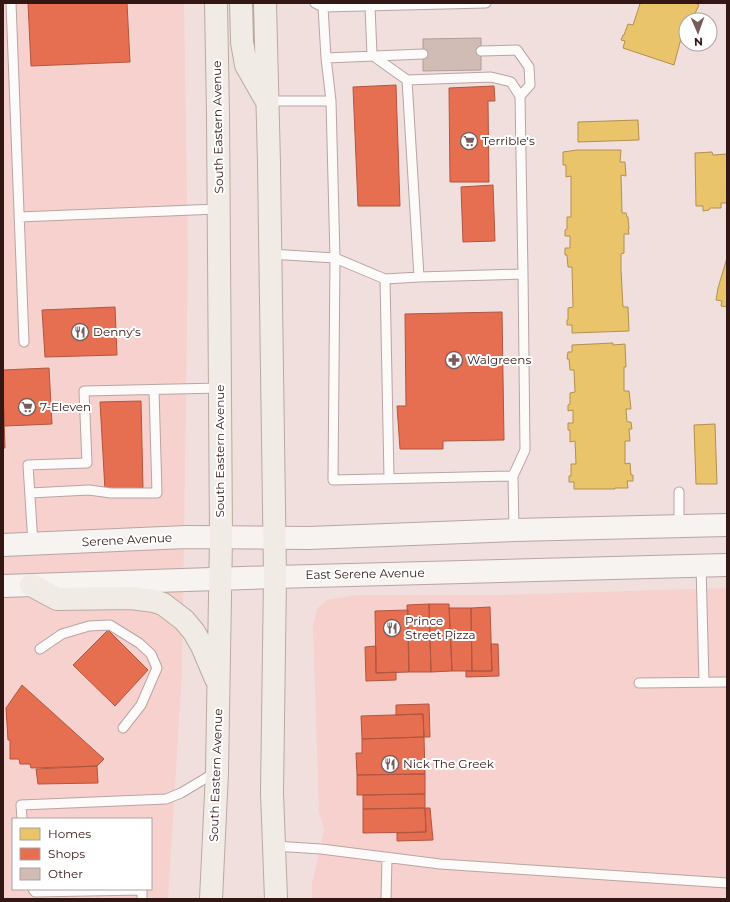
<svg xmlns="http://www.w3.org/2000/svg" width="730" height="902" font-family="Montserrat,sans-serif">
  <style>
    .built { fill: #f6d1ce; fill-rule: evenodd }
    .homes { fill: #e9c46a; stroke: #b29050 }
    .shops { fill: #e76f51; stroke: #b1553f }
    .building { fill: #d1bcb5; stroke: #b09c96 }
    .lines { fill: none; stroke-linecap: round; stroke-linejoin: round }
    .lane-casing { stroke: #b9a4a2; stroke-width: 11 }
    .secondary-casing { stroke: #b9a4a2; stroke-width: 24 }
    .primary-casing { stroke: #b9aaa0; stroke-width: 24 }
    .lane { stroke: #fdfafa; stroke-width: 9 }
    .secondary { stroke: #f6f3f0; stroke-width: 22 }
    .primary { stroke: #f0ebe5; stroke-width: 22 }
    .labels { text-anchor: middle; stroke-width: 4; stroke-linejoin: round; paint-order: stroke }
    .street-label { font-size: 12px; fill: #331715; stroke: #fff }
    .poi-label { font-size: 12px; fill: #331715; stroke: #fff; text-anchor: start }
  </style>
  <rect width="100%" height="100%" fill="#f1dfdd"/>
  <path class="built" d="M 3,3 L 184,3 L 188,260 L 182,671 L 168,899 L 3,899 ZM 13,819 L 151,819 L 151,889 L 13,889 Z
    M 727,588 L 727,899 L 312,899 L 312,884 L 324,830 L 319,812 L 313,626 L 317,609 L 326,600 L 357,595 L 500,595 Z"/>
  <path class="homes" d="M 637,3 L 695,3 L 699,5 L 692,20 L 686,20 L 674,65 L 623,48 L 625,41 L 621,40 L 623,35 L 624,35 L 628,24 L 633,25 L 640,4 Z
    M 638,120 L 639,140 L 578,142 L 578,122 Z
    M 577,150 L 621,150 L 620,162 L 625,162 L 626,176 L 621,175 L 622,213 L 626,213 L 627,217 L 628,217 L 629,229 L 628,229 L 629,234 L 624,234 L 624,253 L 621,254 L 621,270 L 623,307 L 628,307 L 629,331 L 572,333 L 572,325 L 567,325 L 567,320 L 568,320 L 568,308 L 573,307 L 572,267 L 568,267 L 567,255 L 565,255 L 565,248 L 570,248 L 570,236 L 565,236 L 565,230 L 567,229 L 567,217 L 571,217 L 571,176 L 566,177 L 566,165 L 563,165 L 563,152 Z
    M 712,152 L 713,155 L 727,154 L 727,203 L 721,203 L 721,208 L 710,208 L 709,210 L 703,211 L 703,206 L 696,206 L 695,153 Z
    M 727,258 L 727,308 L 727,307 L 721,306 L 722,301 L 716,300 L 718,288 Z
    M 613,343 L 613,345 L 625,344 L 626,367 L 624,367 L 624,391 L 629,391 L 631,409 L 626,409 L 627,422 L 631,422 L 632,429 L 629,429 L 630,441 L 625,441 L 625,464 L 630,463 L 631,475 L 633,475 L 633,481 L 627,481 L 628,488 L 615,488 L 615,489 L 574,489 L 574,482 L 569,482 L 569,476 L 571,476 L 571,464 L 576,464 L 575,441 L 570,442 L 570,430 L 568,430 L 568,423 L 573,423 L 573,410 L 568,411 L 568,405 L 570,404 L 570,393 L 575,392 L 574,370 L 570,370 L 569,359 L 567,359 L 568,352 L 572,352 L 572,345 Z
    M 715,424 L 717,484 L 696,484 L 694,425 Z"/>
  <path class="shops" d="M 28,3 L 127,3 L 130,62 L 31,66 Z
    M 396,85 L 400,206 L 358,206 L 353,87 Z
    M 494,86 L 495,101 L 488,101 L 489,182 L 450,182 L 449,88 Z
    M 493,185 L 495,241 L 463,242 L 461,187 Z
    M 115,307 L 117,355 L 45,357 L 42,310 Z
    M 502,312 L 504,440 L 443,441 L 443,449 L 400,449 L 397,406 L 406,406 L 405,314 Z
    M 49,368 L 52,424 L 4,426 L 3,370 Z
    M 3,391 L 5,448 L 3,448 Z
    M 141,401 L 143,488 L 105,490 L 100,402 Z
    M 429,604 L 449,604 L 452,671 L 431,672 Z
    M 429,604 L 431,672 L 409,672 L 407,605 Z
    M 490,607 L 492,671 L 472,671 L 471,608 Z
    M 449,608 L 471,608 L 472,671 L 452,671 Z
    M 408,610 L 409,672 L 376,673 L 375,611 Z
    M 108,630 L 148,670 L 115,706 L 73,665 Z
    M 491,644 L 498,644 L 499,676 L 466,677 L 466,671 L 492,671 Z
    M 376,646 L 376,673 L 396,672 L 396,680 L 366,681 L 365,647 Z
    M 22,685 L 104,759 L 97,766 L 31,768 L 30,764 L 20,764 L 19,759 L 10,759 L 10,740 L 8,740 L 6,708 Z
    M 429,704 L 430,737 L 424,737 L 423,714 L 396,715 L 396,705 Z
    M 423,714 L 424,737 L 362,739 L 361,716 Z
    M 424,737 L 425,774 L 357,775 L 356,753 L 362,753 L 362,739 Z
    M 97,766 L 98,783 L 38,784 L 36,769 Z
    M 425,774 L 425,794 L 357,795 L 357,775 Z
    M 425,794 L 425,808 L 363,809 L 363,795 Z
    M 425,808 L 426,832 L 363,833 L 363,809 Z
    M 425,808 L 430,808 L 433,840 L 397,841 L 397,833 L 426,832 Z"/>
  <path class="building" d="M 481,38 L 481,70 L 423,71 L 423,39 Z"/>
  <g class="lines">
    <g class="lane-casing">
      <path id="lane" d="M 11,3 L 24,342
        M 315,3 L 323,7 L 486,3
        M 370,6 L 372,55
        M 323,7 L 326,58
        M 481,51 L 517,50 L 529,67 L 530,85 L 520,96
        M 423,54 L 326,58 L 331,101 L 335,258 L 333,480 L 513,476
        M 372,55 L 407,80 L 419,277 L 385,279 L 389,478
        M 407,80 L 491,77 L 511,82 L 520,96 L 523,274 L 419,277
        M 267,101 L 331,101
        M 19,217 L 218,209
        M 270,254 L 335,258 L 385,279
        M 679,492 L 679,526
        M 30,493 L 89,490 L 111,493 L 157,493 L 154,390
        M 514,530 L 513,476 L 525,450 L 523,274
        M 33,544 L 28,465 L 87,463 L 84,391 L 220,388
        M 701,566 L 704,682
        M 40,649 L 62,634 L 89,626 L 110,625 L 139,643 L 151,654 L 157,668 L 141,705 L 123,728
        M 639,683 L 727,682
        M 22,819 L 21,805 L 166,799 L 181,793 L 216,772
        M 274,846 L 321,849 L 440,864 L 727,883
        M 33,889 L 35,892 L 142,890 L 142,899
        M 386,899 L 387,858"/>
    </g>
    <g class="secondary-casing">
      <path id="secondary" d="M 3,545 L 186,537 L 309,538 L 514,530 L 727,525
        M 3,586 L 275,577 L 727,565"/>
    </g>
    <g class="primary-casing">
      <path id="primary" d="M 241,3 L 242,42 L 246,65 L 266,100
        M 265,3 L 269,164 L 275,577 L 272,793 L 276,899
        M 31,585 L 57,599 L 131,598 L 154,601 L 163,604 L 184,620 L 194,632 L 202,646 L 216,679
        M 211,899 L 217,772 L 221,537 L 218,114 L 216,3"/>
    </g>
    <use href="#lane" class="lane"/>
    <use href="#secondary" class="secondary"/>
    <use href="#primary" class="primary"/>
  </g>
  <defs>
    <g id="supermarket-ring" transform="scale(0.9)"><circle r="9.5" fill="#fff" stroke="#765d5b" stroke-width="1.5"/><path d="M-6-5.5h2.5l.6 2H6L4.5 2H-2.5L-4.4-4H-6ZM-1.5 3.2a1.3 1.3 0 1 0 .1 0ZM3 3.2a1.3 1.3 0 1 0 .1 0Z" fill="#765d5b"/></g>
    <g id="restaurant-ring" transform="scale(0.9)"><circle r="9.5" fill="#fff" stroke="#765d5b" stroke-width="1.5"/><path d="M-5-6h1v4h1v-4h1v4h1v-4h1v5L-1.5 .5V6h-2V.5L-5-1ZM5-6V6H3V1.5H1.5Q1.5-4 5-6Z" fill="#765d5b"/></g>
    <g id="pharmacy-ring" transform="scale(0.9)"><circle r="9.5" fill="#fff" stroke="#765d5b" stroke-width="1.5"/><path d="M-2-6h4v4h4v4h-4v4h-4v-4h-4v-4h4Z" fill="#765d5b"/></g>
  </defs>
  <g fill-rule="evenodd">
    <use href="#supermarket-ring" x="469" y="141"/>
    <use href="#restaurant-ring" x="80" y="332"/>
    <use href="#pharmacy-ring" x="454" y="360"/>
    <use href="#supermarket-ring" x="27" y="407"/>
    <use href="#restaurant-ring" x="392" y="628"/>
    <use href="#restaurant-ring" x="390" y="764"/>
  </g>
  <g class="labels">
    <g class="street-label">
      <text transform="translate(218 127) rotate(-91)" y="4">South Eastern Avenue</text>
      <text transform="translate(220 451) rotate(-90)" y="4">South Eastern Avenue</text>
      <text transform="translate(127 540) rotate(-3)" y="4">Serene Avenue</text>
      <text transform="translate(365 574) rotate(-1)" y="4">East Serene Avenue</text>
      <text transform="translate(216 775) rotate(-88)" y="4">South Eastern Avenue</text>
    </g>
    <g class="poi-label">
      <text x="482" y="145">Terrible's</text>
      <text x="93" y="336">Denny's</text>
      <text x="467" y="364">Walgreens</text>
      <text x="40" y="411">7-Eleven</text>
      <text x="405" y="625">Prince<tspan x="405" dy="14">Street Pizza</tspan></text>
      <text x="403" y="768">Nick The Greek</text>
    </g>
  </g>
  <rect width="730" height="902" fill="none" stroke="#331715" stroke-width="8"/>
  <rect x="12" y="818" width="140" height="72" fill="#ffffff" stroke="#ada2a1"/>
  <rect x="20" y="828" width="20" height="12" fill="#e9c46a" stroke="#ada2a1"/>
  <text x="48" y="838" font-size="12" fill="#331715">Homes</text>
  <rect x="20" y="848" width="20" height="12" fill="#e76f51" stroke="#ada2a1"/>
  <text x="48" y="858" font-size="12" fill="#331715">Shops</text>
  <rect x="20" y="868" width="20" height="12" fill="#d1bcb5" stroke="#ada2a1"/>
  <text x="48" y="878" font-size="12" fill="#331715">Other</text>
  <g transform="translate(698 32) rotate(178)"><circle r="19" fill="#ffffff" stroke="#ada2a1"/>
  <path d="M0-3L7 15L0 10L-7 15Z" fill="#765d5b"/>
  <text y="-6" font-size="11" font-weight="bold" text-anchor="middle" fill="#331715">N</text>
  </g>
</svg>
